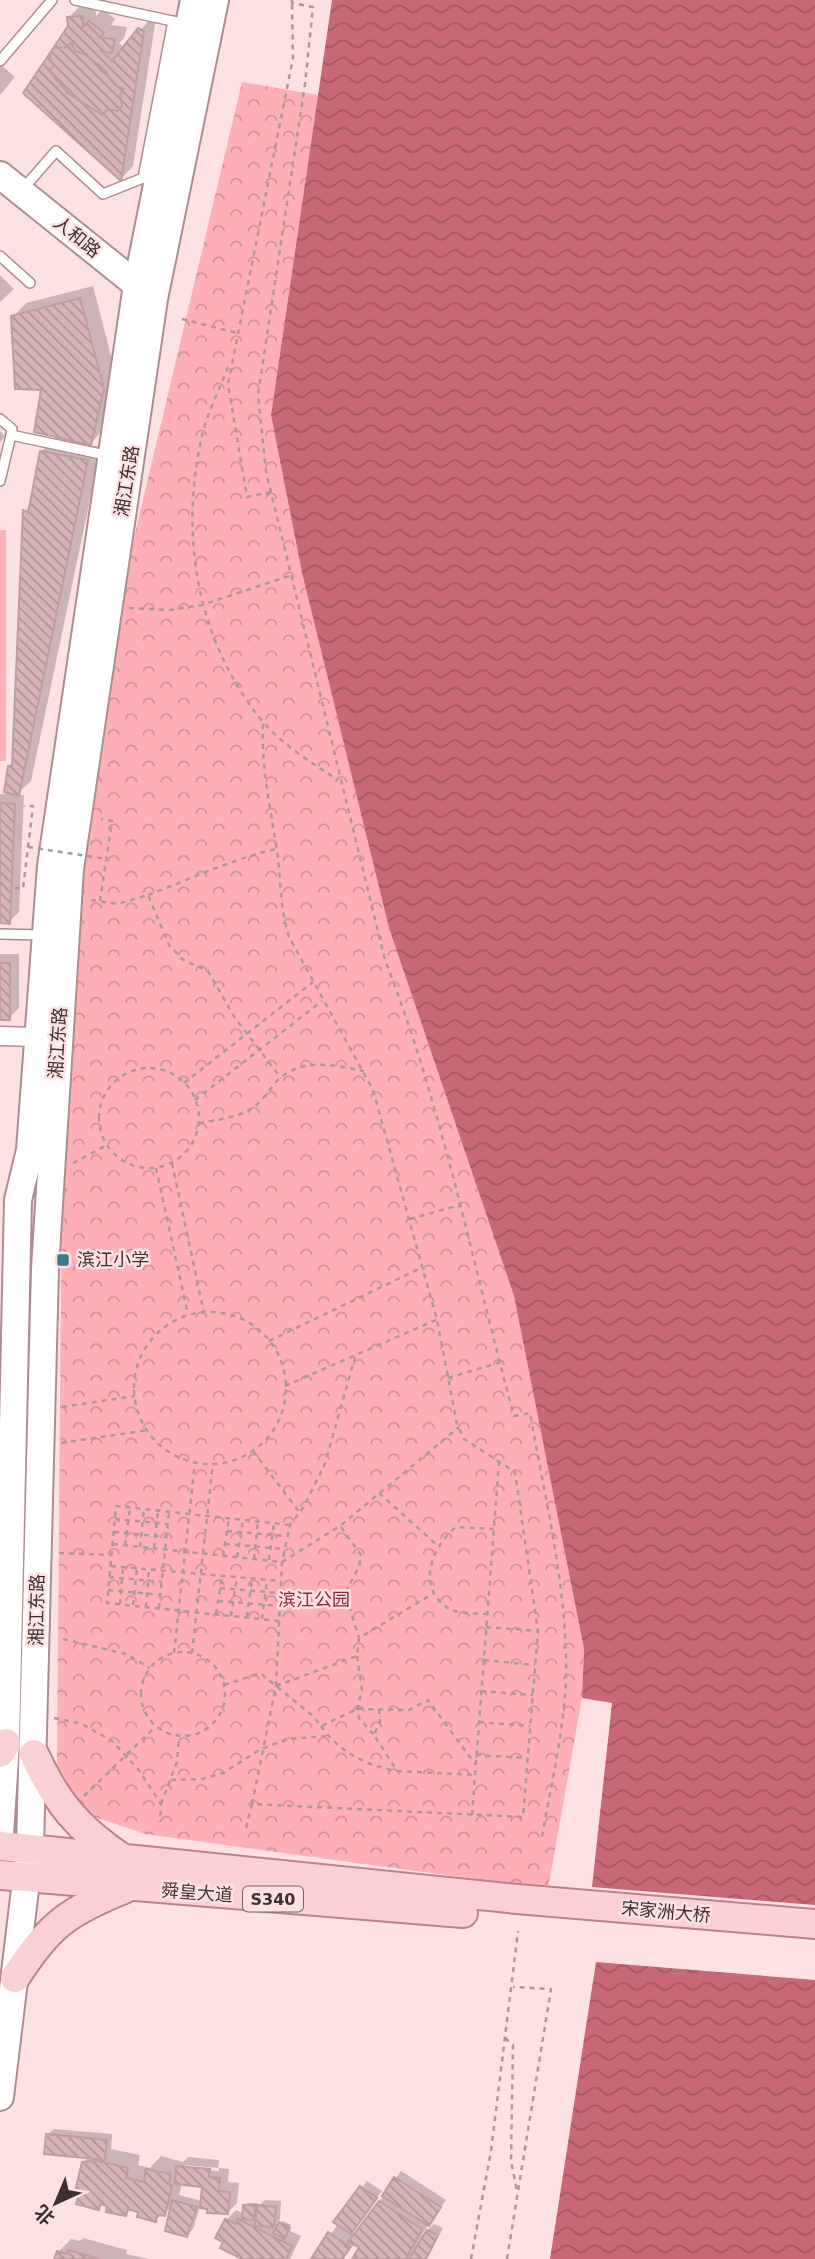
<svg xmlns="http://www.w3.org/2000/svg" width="815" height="2259" font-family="'DejaVu Sans','Noto Sans SC',sans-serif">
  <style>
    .forest { fill: url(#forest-crowns) }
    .garden { fill: #ffb0b7 }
    .water { fill: url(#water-waves) }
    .shadow { fill: #0003; fill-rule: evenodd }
    .building { fill: url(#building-back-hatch); stroke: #bf9ea0; stroke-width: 2 }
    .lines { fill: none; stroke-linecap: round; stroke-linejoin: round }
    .service-casing { stroke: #ae8d90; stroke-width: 12 }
    .minor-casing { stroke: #ae8d90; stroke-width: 21 }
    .secondary-casing { stroke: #ae8d90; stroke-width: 30 }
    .primary-casing { stroke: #b88488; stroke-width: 32 }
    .path { stroke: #ad9799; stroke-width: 2.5; stroke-dasharray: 5 5; stroke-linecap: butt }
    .service { stroke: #fff; stroke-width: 9 }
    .minor { stroke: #fff; stroke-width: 18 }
    .secondary { stroke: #fff; stroke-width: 26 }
    .primary { stroke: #fbd0d4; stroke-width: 28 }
    .path-bridge { stroke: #ad9799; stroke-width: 2.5; stroke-dasharray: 5 5; stroke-linecap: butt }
    .poi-dot { fill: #3a798e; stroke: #fde1e3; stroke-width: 2.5 }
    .labels { text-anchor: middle; stroke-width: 5; stroke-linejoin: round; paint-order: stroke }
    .shield { fill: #fde1e3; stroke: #776566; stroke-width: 2 }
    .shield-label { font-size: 16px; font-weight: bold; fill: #3e3031 }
    .street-label { font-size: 18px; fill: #3e3031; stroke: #fde1e3 }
    .poi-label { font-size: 18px; fill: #3e3031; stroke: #fde1e3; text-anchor: start }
    .park-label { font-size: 18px; fill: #96223c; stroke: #fde1e3 }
  </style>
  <defs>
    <pattern id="forest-crowns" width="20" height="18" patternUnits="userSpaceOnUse" patternTransform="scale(1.75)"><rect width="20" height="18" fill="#ffb0b7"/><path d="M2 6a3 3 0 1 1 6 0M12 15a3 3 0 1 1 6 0" fill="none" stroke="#d09095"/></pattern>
    <pattern id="water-waves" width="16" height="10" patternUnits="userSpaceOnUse" patternTransform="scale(1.75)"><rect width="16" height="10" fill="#c96975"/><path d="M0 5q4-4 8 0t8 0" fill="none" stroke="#a55761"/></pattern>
    <pattern id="building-back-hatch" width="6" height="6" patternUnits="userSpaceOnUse" patternTransform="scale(1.75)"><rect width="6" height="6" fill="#d6b4b7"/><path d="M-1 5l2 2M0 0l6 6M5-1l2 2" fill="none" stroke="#af9395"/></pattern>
  </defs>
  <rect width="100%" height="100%" fill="#fde1e3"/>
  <path class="forest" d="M 242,82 L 318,95 L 271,415 L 302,573 L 389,928 L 514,1296 L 584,1649 L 582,1698 L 548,1889 L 145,1834 L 86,1814 L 57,1765 L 62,1161 L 72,963 L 87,828 L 123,584 Z"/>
  <path class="garden" d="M 0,530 L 6,530 L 6,761 L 0,761 Z"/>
  <path class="water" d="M 332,0 L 815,0 L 815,1905 L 592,1887 L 612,1703 L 582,1698 L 584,1649 L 514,1296 L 389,928 L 302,573 L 271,415 Z
    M 596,1962 L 815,1980 L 815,2259 L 550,2259 Z"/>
  <path class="shadow" d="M 95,3 L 96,16 L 103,9 L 115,19 L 111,25 L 127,27 L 124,38 L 119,43 L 125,48 L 153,16 L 156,18 L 133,166 L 121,179 L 70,26 L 69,17 L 82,4 Z
    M 0,64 L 15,77 L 0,95 Z
    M 0,275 L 14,289 L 0,302 Z
    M 93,286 L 116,375 L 103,430 L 89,445 L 101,447 L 31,781 L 17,794 L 24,795 L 19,912 L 9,922 L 0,922 L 0,794 L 5,794 L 9,766 L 14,762 L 25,511 L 32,504 L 41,452 L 57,436 L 43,388 L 13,317 L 26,303 Z
    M 0,431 L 5,436 L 0,442 Z
    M 0,954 L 19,954 L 19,1008 L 9,1018 L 0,1018 Z
    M 54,2129 L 112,2134 L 111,2149 L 140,2155 L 138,2165 L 150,2168 L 161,2156 L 183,2162 L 188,2157 L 219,2160 L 218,2168 L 229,2169 L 228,2182 L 239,2183 L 237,2203 L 227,2213 L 200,2207 L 193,2229 L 187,2235 L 173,2206 L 155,2220 L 132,2208 L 126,2214 L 103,2203 L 98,2208 L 83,2163 L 90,2157 L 47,2135 ZM 185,2165 L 219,2168 L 219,2171 L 185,2168 ZM 182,2183 L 204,2185 L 202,2201 L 179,2195 Z
    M 401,2171 L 446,2200 L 421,2236 L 434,2224 L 443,2228 L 427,2259 L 356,2259 L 361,2246 L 355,2243 L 344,2259 L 314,2259 L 367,2181 L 382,2191 L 351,2231 L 356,2235 Z
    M 265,2200 L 281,2201 L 280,2219 L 276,2223 L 280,2225 L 283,2221 L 291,2225 L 288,2230 L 301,2236 L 290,2259 L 252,2259 L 226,2220 L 236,2210 L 244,2214 L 247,2203 L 257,2203 L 256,2208 Z
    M 83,2238 L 127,2250 L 126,2254 L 149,2259 L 56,2259 L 58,2252 L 71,2239 L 80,2241 Z"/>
  <path class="building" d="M 83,16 L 83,27 L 89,21 L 104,33 L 100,38 L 115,39 L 112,53 L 101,51 L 112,61 L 138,28 L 144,31 L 121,181 L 23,93 L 68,26 L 67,17 Z
    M 71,43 L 75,51 L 84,54 L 105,70 L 114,85 L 124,89 L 120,95 L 122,106 L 117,111 L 108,109 L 102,115 L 68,93 L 49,71 L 54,65 L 50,58 L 51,51 L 56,47 L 66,48 Z
    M 80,298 L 104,389 L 91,445 L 34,432 L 41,390 L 15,389 L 11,316 Z
    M 40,451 L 88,460 L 19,796 L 4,792 L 8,766 L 12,766 L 23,510 L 28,513 Z
    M 0,803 L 15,804 L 10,924 L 0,923 Z
    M 0,963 L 10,963 L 10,1020 L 0,1020 Z
    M 46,2134 L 107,2140 L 105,2160 L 44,2154 Z
    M 99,2161 L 128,2168 L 126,2178 L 144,2182 L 146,2169 L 171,2174 L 169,2185 L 172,2185 L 165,2216 L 157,2215 L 156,2222 L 137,2217 L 138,2212 L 128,2209 L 126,2216 L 106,2212 L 107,2206 L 100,2204 L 99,2210 L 76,2204 L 78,2197 L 74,2196 L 82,2162 Z
    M 176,2166 L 210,2169 L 209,2177 L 220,2178 L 219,2191 L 230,2192 L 228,2214 L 207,2213 L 207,2209 L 200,2208 L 202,2187 L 175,2184 Z
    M 394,2177 L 441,2207 L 429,2226 L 382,2196 Z
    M 360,2186 L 377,2198 L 351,2234 L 333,2222 Z
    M 172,2200 L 197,2207 L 187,2237 L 165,2231 Z
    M 379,2201 L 422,2229 L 406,2259 L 352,2259 L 359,2247 L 348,2242 Z
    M 243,2205 L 255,2205 L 254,2220 L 242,2219 Z
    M 257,2205 L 276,2207 L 274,2227 L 255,2226 Z
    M 225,2219 L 236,2224 L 238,2219 L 292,2246 L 286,2259 L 242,2259 L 220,2248 L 223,2242 L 215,2238 Z
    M 279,2222 L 290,2228 L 284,2239 L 273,2233 Z
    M 427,2230 L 438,2235 L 426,2259 L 409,2259 Z
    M 328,2232 L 350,2247 L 342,2259 L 311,2259 Z
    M 68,2250 L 99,2259 L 54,2259 L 57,2251 L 67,2254 Z"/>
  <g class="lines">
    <g class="service-casing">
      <path id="service" d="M 75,0 L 177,22
        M 0,61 L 52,0
        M 22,190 L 56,151 L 103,194 L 143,178 L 173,21
        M 0,256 L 30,283
        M 0,419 L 12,429 L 11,435
        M 0,481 L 11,435 L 110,456
        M 0,934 L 44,935"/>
    </g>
    <g class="minor-casing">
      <path id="minor" d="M 0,1036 L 38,1037"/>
    </g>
    <g class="secondary-casing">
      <path id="secondary" d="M 0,175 L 147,293
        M 0,1834 L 6,1743 L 18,1200 L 30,1150 L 51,866 L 137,285 L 194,0
        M 0,2097 L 30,1848 L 45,1269 L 70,869 L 154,299 L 215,0"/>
    </g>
    <g class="primary-casing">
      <path id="primary" d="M 0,1753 L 6,1743
        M 34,1754 C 56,1802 78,1829 122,1858
        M 0,1846 L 517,1899 L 815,1924
        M 0,1875 L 463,1913
        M 15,1978 C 48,1926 67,1912 124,1889"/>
    </g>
    <path class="path" d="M 292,0 L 292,3 L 313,7 L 305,84 L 258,395 L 266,472 L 385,960 C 443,1108 472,1263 514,1416 L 530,1413 C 544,1493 564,1575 566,1656 C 568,1716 552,1778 542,1837
      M 182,319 L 237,333
      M 228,367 C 220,389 207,413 202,436 C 179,536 197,642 263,722 C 284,746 312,763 338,780
      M 271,492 L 247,497 L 228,384 L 293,58 L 292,4
      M 129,608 L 170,610 L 202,605 L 289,576
      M 15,888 L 23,889 L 33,806 L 24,806
      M 148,895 C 191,879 232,859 276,849
      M 91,900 L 117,904 L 148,895 L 169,945 L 183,960 L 208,971 L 235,1018 L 281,1078
      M 100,901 L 112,821 L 101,819
      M99 1118a50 50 0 1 1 100 0a50 50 0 1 1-100 0Z
      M 184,1083 L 313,982
      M 195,1100 L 322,1001
      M 199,1123 C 217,1120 235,1118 251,1109 C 261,1103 269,1090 277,1081 C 301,1057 334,1065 364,1071
      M 73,1163 L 107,1145
      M 172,1163 L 204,1313
      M 156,1168 L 188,1315
      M 410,1219 L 460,1205
      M134 1388a76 76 0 1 1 152 0a76 76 0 1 1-152 0Z
      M 269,1341 L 423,1267
      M 448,1378 L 501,1362
      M 285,1386 L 436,1320
      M 62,1407 L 135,1396
      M 61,1443 L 148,1430
      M 253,1451 L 300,1513
      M 379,1493 L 438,1546
      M 115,1519 L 168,1524
      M 341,1527 L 361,1555 L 359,1567 L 345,1593 L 359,1638
      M 227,1531 L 286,1536
      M 114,1532 L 166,1537
      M 113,1544 L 282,1562 L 340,1526 L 459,1427
      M 225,1544 L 284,1549
      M 125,1545 L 130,1508
      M 140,1547 L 144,1509
      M 154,1548 L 158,1511
      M 59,1553 L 112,1555
      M 223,1556 L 229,1518
      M 237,1557 L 243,1520
      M 254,1559 L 258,1521
      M 269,1560 L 274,1523
      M 111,1566 L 281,1581
      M 109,1577 L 162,1582
      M 220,1588 L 279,1593
      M 108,1590 L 161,1595
      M 280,1596 L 301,1607 L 347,1602
      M 218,1601 L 280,1606
      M 120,1604 L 123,1567
      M 133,1605 L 137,1569
      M 146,1607 L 149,1570
      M 159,1608 L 169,1512
      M 216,1614 L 222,1576
      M 488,1614 C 474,1613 456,1615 445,1606 C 416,1584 434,1544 456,1527 L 494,1529
      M 231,1616 L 237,1577
      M 247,1617 L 252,1579
      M 262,1619 L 267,1581
      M 279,1621 L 107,1603 L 116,1506 L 290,1525
      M 486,1627 L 538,1631
      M 63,1639 L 126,1654 L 150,1668
      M141 1694a42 42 0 1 1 84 0a42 42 0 1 1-84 0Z
      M 174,1653 L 195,1462
      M 192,1653 L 213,1463
      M 357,1656 L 362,1690 L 357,1709 L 359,1718 L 374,1735
      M 484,1660 L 535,1665
      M 224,1685 L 260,1673 L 313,1716 L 321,1726 L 357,1709 L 409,1710 L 428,1700 L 475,1764
      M 276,1686 L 357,1656 L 359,1638 L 434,1593
      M 481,1691 L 533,1695
      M 379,1709 L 380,1721 L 374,1735 L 397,1771 L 475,1775
      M 54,1718 L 82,1724 L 112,1741 L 138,1769 L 161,1804 L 160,1822
      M 479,1722 L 530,1726
      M 321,1726 C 339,1752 367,1766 397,1771
      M 476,1755 L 527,1758
      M 171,1780 L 202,1779 L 223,1773 L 261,1749 L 288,1739 L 328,1736
      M 84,1796 L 155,1727
      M 161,1804 L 177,1762 L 179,1737
      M 252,1804 L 276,1686 L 282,1562 L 290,1525 L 303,1508 L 325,1464 L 355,1357
      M 472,1815 L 499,1462
      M 246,1828 L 252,1804 L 523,1817 L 538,1631 L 515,1472 L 464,1439 L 457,1424 L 437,1320 L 373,1090 L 289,937 C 280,909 281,880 277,851 C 270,806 261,767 263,722
      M 505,2038 L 513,2045 L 511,2161 L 517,2191
      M 471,2259 L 491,2151 L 518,1931
      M 507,2259 L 551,1989 L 513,1987"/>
    <use href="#service" class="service"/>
    <use href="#minor" class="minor"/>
    <use href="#secondary" class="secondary"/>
    <use href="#primary" class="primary"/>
    <path class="path-bridge" d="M 28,847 L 107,859"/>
  </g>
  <rect class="poi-dot" x="56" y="1253" width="14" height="14" rx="3.5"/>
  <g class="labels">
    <rect class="shield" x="243" y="1886.5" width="60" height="25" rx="5"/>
    <g class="shield-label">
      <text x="273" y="1905">S340</text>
    </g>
    <g class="street-label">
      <text transform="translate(77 237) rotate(39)" y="6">人和路</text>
      <text transform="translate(127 481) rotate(-81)" y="6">湘江东路</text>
      <text transform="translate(58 1043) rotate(-86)" y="6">湘江东路</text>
      <text transform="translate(37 1610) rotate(-89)" y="6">湘江东路</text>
      <text transform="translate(197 1893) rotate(4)" y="6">舜皇大道</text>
      <text transform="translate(666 1912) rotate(5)" y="6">宋家洲大桥</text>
    </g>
    <g class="poi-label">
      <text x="77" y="1266">滨江小学</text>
    </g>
    <g class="park-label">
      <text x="314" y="1606">滨江公园</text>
    </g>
  </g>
  <g transform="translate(56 2203) rotate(224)" stroke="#fde1e3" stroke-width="5" paint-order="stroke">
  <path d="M0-5L12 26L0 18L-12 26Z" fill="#3e3031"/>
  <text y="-10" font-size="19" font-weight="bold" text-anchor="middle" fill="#3e3031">北</text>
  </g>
</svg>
